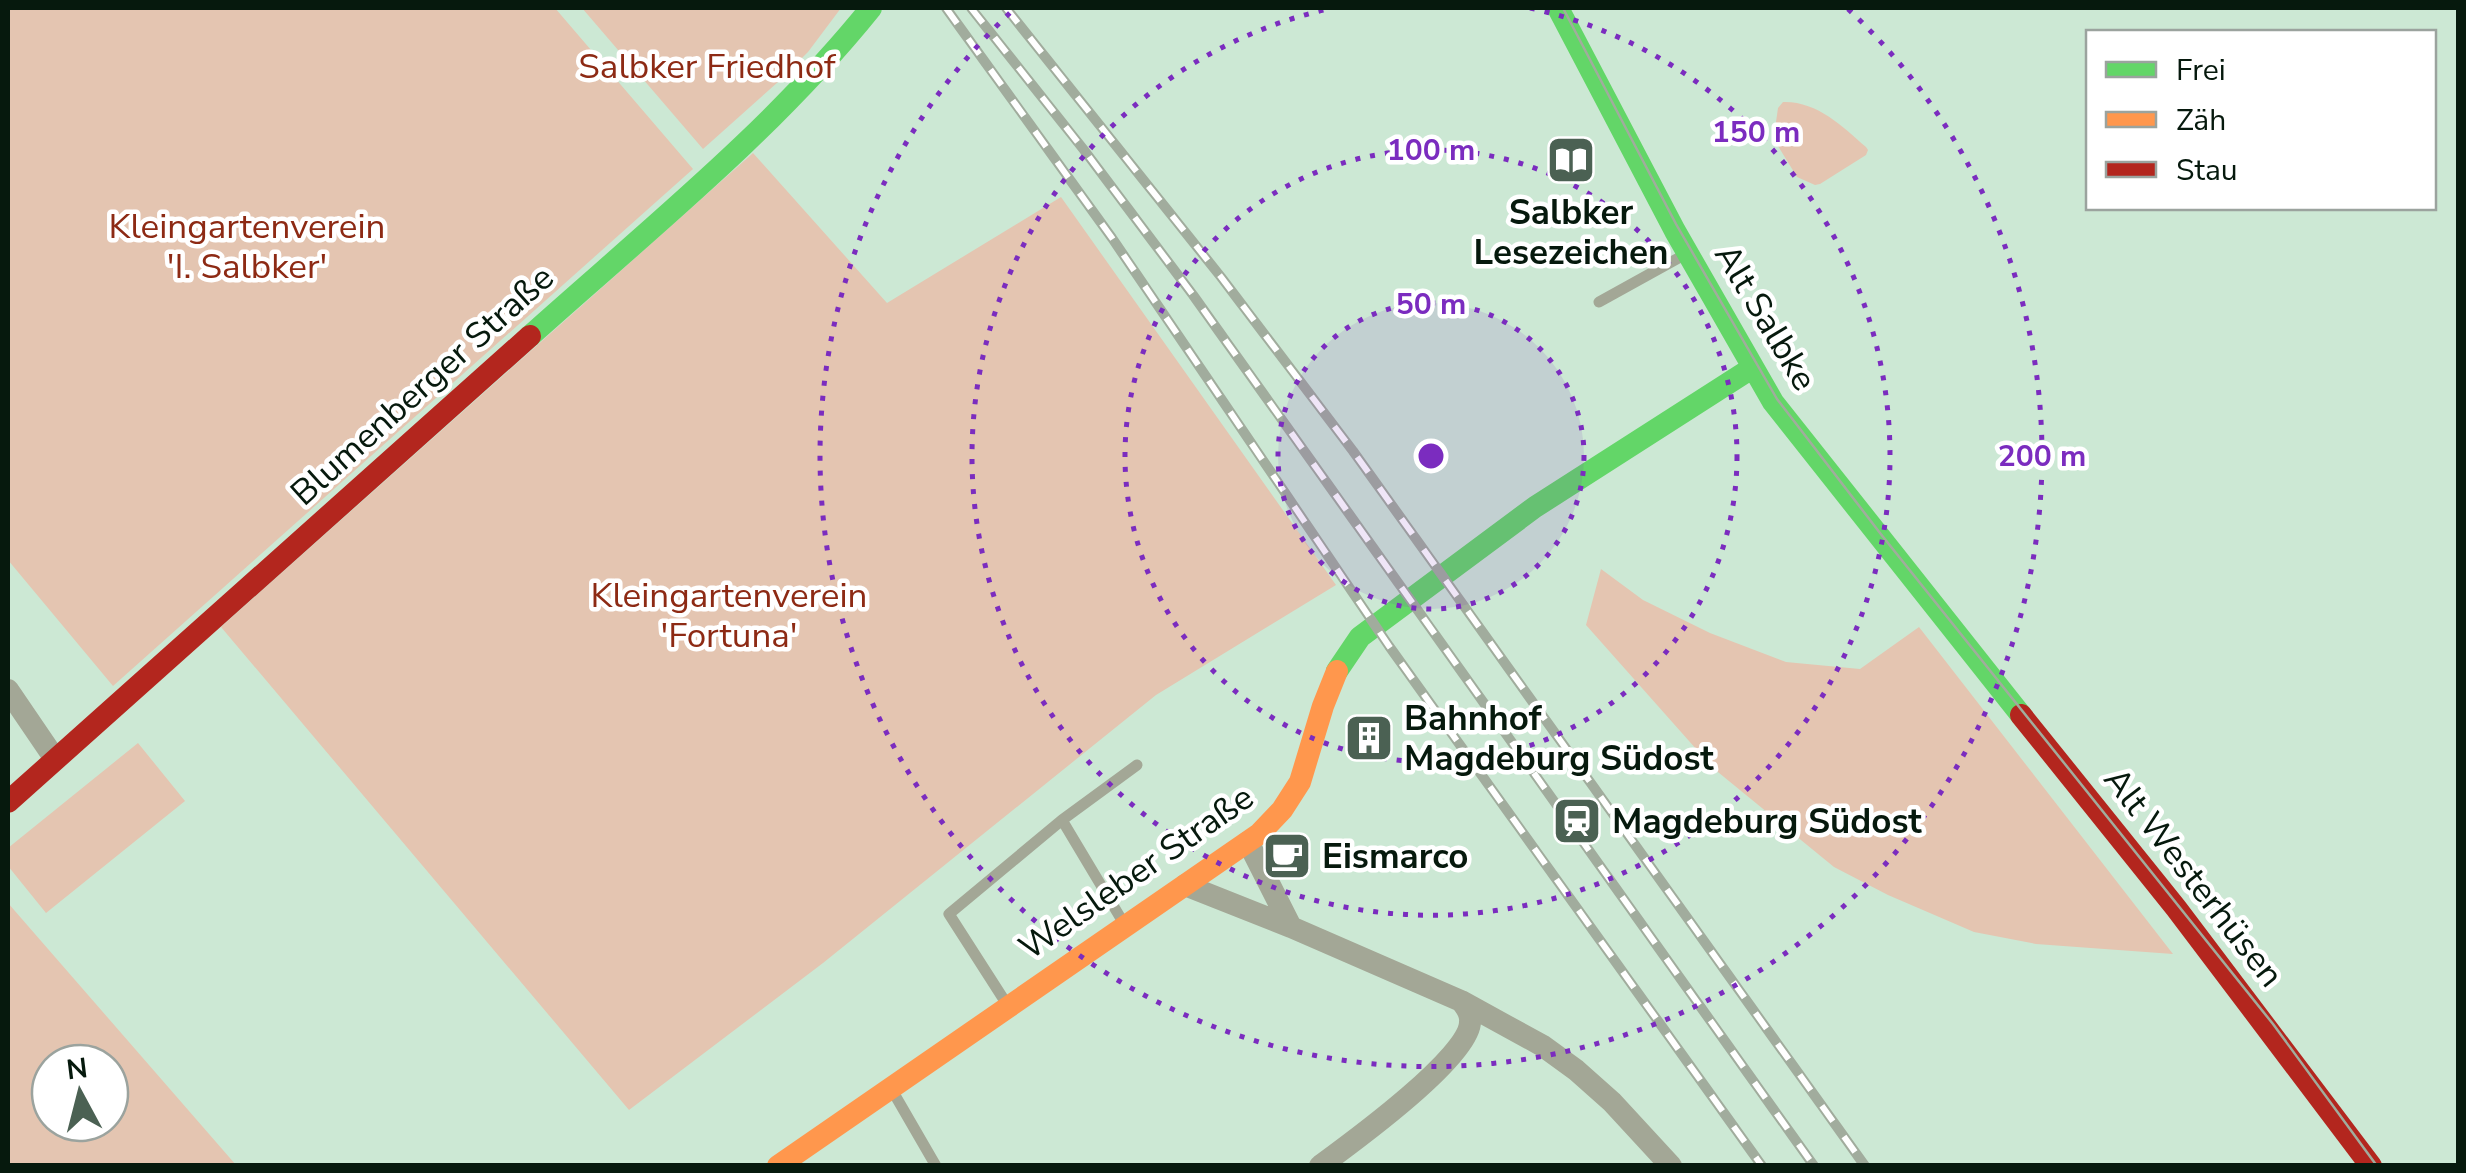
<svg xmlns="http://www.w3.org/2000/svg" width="2466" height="1173" font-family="'Nunito Sans',sans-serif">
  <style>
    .green { fill: #e4c5b1; fill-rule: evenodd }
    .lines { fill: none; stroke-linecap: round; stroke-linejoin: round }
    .lane { stroke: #a3a796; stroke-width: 11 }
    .street { stroke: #a3a796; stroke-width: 22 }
    .fast { stroke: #63d668; stroke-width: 22 }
    .slow { stroke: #ff974d; stroke-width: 22 }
    .jam { stroke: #b3261e; stroke-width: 22 }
    .tram { stroke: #a1ac9d; stroke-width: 2.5 }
    .rail-casing { stroke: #a1ac9d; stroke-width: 10 }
    .rail { stroke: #fff; stroke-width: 6; stroke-dasharray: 19; stroke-linecap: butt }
    .ring { fill: none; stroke: #7b2cbf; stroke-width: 5; stroke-dasharray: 5 10 }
    .labels { text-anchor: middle; stroke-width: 9; stroke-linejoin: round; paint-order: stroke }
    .park-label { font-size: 35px; fill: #8d2a14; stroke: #fff }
    .poi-label { font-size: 35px; font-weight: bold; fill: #06190d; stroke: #fff; text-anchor: start }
    .street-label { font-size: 35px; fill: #06190d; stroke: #fff }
    .centre { fill: #7b2cbf; stroke: #fff; stroke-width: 5 }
    .ring-label { font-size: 30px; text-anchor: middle; font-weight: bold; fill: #7b2cbf; stroke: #fff; stroke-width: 9; stroke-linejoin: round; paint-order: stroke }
  </style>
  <rect width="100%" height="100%" fill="#cce8d4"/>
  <path class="green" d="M 8,8 L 555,8 L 693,169 L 113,686 L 8,560 Z
    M 582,8 L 841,8 L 808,52 L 778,82 L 703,149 Z
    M 1783,102 C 1817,101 1842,126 1866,147 L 1868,150 L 1866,155 L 1820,184 L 1815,185 L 1797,177 L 1778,146 L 1775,129 L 1778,108 Z
    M 753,153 L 887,303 L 1061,197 L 1336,585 L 1156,695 L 823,963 L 629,1110 L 221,627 Z
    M 1601,569 L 1643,600 L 1710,633 L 1786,662 L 1860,669 L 1919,627 L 2173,954 L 2036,944 L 1974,932 L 1888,895 L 1834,867 L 1713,768 L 1586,625 Z
    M 138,743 L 185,801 L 46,913 L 8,866 L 8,848 Z
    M 8,903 L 236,1165 L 8,1165 ZM 50,1063 L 110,1063 L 110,1123 L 50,1123 Z"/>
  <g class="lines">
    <path class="lane" d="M 1599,302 L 1684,255
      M 1123,922 L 1062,820 L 1137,765
      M 1008,1006 L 949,914 L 1062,820
      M 892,1090 L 936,1166"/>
    <path class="street" d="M 8,690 L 55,759
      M 1248,842 L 1291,927 L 1461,1001 L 1543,1046 L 1576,1070 L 1612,1102 L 1671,1166
      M 1185,885 L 1291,927
      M 1320,1166 C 1350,1144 1470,1057 1470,1022 C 1471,1014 1466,1007 1461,1001"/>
    <path class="fast" d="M 1558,8 L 1675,231 L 1773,402 L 2021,715
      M 530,336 C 647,231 772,131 871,8
      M 1337,671 L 1360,637 L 1535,507 L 1752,368"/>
    <path class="slow" d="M 778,1166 L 1259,834 L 1282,810 L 1300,782 L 1323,706 L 1337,671"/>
    <path class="jam" d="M 2021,715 L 2176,908 L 2371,1166
      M 8,802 L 530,336"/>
    <path class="tram" d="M 1563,8 L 1676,224 L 1777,399 L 1880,533 L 2273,1024 L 2377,1166"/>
    <g class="rail-casing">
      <path id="rail" d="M 946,8 L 1112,238 L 1389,646 L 1762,1166
        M 971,8 L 1084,150 L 1193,295 L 1814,1166
        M 1006,8 L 1221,277 L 1353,451 L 1865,1166"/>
    </g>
    <use href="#rail" class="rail"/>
  </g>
  <circle cx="1431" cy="456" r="153" fill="#7b2cbf" fill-opacity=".12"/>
  <g class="ring">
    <circle cx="1431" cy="456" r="153"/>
    <circle cx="1431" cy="456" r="306"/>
    <path d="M1530 8A459 459 0 1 1 1332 8"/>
    <path d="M1848 9A611 611 0 1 1 1014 9"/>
  </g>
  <defs>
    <g id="library-square" transform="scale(2.5)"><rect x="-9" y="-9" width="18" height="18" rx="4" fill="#4b6153" stroke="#fff"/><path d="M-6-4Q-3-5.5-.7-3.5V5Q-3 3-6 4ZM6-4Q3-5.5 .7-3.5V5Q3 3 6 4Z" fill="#fff"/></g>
    <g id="building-square" transform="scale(2.5)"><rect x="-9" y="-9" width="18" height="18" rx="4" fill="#4b6153" stroke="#fff"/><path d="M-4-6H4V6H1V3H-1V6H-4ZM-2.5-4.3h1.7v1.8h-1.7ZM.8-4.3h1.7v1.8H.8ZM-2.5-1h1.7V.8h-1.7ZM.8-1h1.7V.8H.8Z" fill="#fff"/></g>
    <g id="station-square" transform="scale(2.5)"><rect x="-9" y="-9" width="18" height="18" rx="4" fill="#4b6153" stroke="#fff"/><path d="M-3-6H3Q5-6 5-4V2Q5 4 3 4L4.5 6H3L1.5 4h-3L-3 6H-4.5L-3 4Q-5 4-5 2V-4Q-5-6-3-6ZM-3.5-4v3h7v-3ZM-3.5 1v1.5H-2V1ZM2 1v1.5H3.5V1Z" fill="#fff"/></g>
    <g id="cafe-square" transform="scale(2.5)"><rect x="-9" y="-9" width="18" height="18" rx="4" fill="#4b6153" stroke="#fff"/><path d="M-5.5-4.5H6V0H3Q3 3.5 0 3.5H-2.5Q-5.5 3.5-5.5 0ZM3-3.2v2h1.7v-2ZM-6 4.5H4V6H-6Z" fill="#fff"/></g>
  </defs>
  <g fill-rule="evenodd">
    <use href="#library-square" x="1571" y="160"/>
    <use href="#building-square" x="1369" y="738"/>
    <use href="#station-square" x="1577" y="821"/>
    <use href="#cafe-square" x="1287" y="856"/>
  </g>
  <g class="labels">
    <g class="park-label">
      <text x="707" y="78">Salbker Friedhof</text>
      <text x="247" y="238">Kleingartenverein<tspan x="247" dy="40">'I. Salbker'</tspan></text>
      <text x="729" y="607">Kleingartenverein<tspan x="729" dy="40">'Fortuna'</tspan></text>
    </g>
    <g class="poi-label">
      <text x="1571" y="224" text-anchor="middle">Salbker<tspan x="1571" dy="40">Lesezeichen</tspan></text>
      <text x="1404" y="730">Bahnhof<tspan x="1404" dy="40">Magdeburg Südost</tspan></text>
      <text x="1612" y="833">Magdeburg Südost</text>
      <text x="1322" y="868">Eismarco</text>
    </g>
    <g class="street-label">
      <text transform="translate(1766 317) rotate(59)" y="12">Alt Salbke</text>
      <text transform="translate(422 385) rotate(-42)" y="12">Blumenberger Straße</text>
      <text transform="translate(1136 872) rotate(-35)" y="12">Welsleber Straße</text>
      <text transform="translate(2194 877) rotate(52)" y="12">Alt Westerhüsen</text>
    </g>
  </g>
  <circle cx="1431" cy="456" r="15" class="centre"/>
  <g class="ring-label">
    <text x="1756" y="142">150 m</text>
    <text x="1431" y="160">100 m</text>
    <text x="1431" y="314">50 m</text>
    <text x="2042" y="466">200 m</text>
  </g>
  <rect width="2466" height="1173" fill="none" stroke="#06190d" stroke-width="20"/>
  <rect x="2086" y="30" width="350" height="180" fill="#ffffff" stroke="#9ba39e" stroke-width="2.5"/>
  <rect x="2106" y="62" width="50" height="15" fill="#63d668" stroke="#9ba39e" stroke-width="2.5"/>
  <text x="2176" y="80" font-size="30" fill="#06190d">Frei</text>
  <rect x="2106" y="112" width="50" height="15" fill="#ff974d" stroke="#9ba39e" stroke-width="2.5"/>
  <text x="2176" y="130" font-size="30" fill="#06190d">Zäh</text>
  <rect x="2106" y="162" width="50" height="15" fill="#b3261e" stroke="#9ba39e" stroke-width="2.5"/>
  <text x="2176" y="180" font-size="30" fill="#06190d">Stau</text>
  <g transform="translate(80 1093) rotate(353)"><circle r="48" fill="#ffffff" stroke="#9ba39e" stroke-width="2.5"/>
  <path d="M0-8L18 38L0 25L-18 38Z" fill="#4b6153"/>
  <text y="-15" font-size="28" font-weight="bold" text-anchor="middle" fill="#06190d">N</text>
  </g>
</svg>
